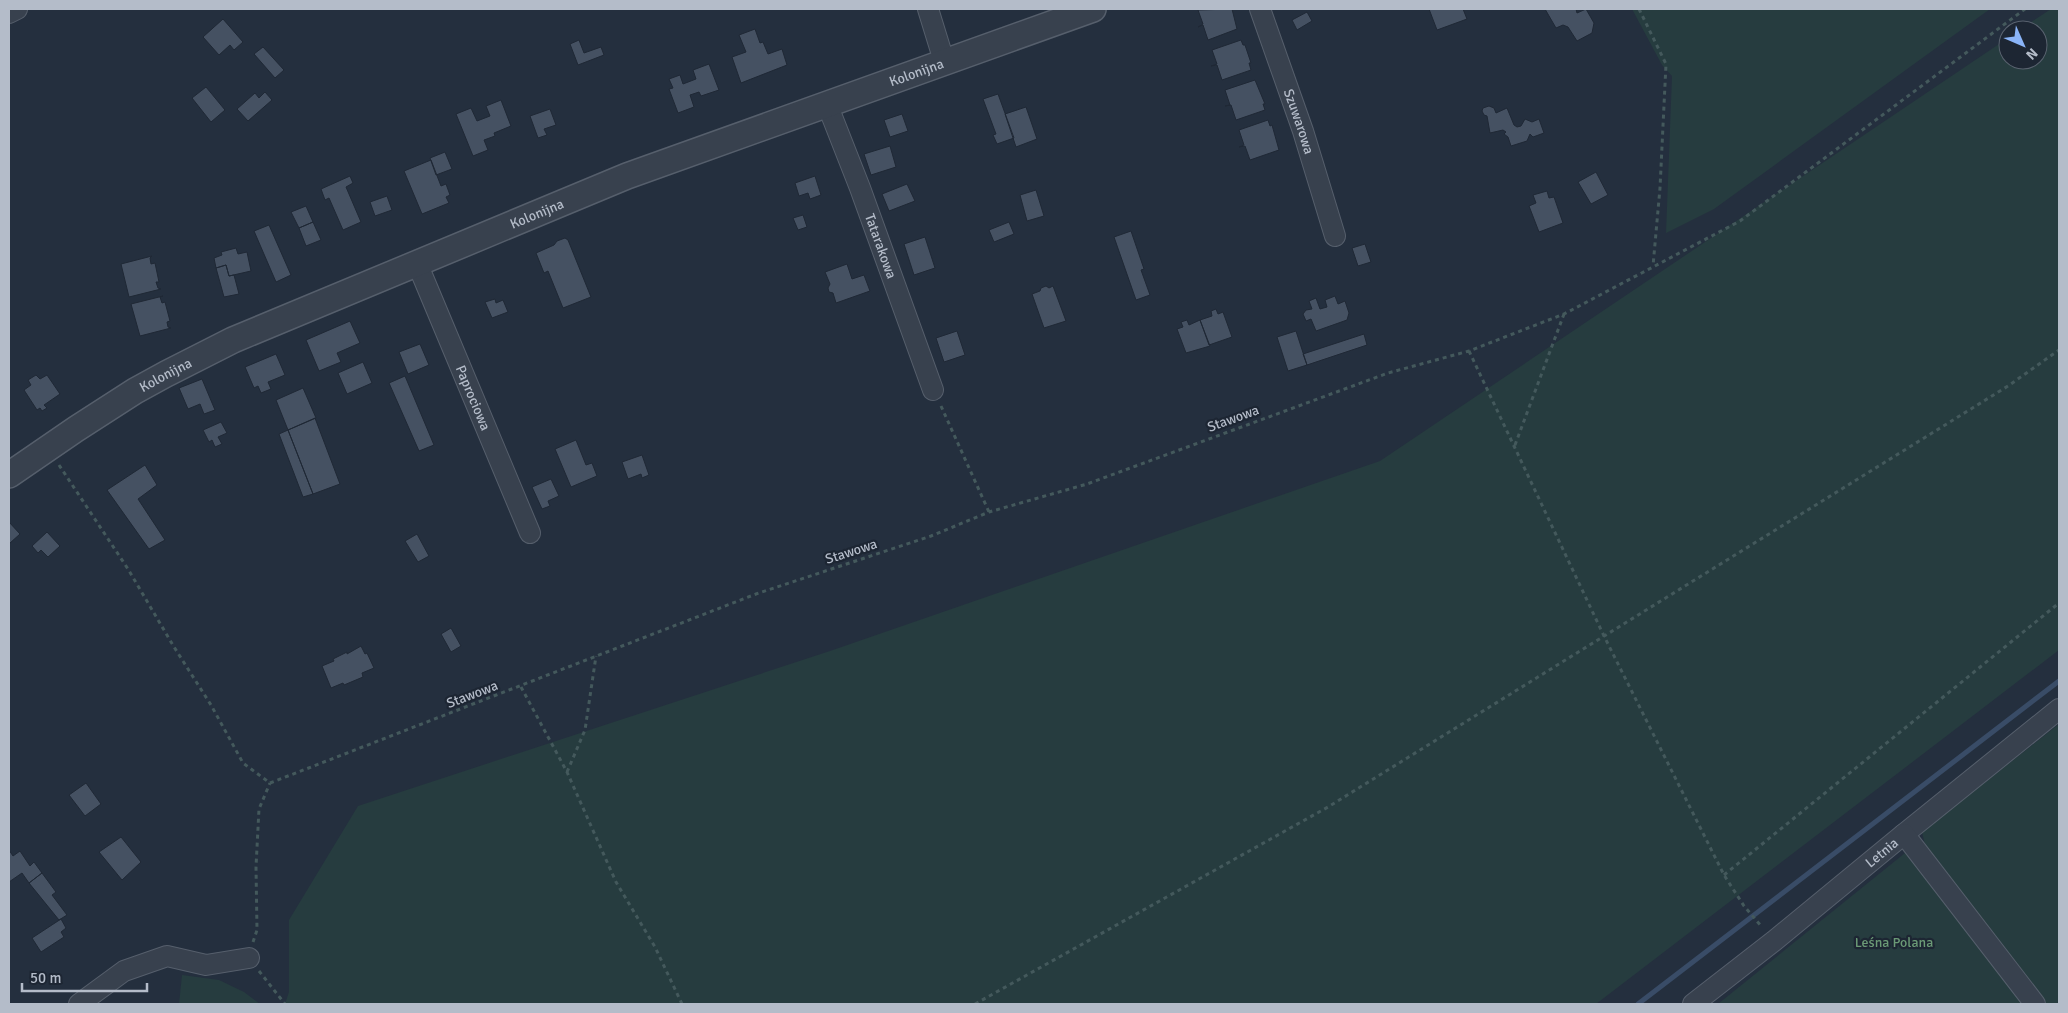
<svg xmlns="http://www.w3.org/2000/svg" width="2068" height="1013" font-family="Signika,sans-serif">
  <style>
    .green { fill: #263c3f }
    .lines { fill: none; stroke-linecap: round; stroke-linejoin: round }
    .stream { stroke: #394c67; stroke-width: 5 }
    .building { fill: #455162; stroke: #1f2835 }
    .minor-casing { stroke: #565f6c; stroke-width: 22 }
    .tertiary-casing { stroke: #565f6c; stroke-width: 28 }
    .path { stroke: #44595c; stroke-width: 3; stroke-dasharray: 4 4; stroke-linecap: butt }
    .minor { stroke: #38414e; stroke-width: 20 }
    .tertiary { stroke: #38414e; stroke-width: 25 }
    .labels { text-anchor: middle; stroke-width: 4.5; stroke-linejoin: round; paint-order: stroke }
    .street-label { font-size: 14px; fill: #b4bcc9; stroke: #1d2633 }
    .park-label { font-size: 14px; fill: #6b9a76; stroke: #1d2633 }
  </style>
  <rect width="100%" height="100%" fill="#242f3e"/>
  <path class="green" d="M 1632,9 L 1990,9 L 1714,209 L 1666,233 L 1672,76 L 1662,65 Z
    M 2051,9 L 2059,9 L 2059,650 L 1596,1004 L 285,1004 L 289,992 L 289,920 L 358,806 L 830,651 L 1380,461 L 2008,38 L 2008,60 L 2038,60 L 2038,30 L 2019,30 Z
    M 2059,724 L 2059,1004 L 2042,1004 L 1926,849 L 1922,832 Z
    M 1905,853 L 2025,1004 L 1718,1004 Z
    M 182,975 L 219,980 L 244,992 L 260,1004 L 179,1004 Z"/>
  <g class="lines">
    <path class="stream" d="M 1638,1004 L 2059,681"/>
  </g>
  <path class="building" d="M 1232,9 L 1237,29 L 1208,40 L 1203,25 L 1198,27 L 1203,24 L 1198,10 Z
    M 1429,9 L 1463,9 L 1467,19 L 1437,30 Z
    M 1545,9 L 1576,9 L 1577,13 L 1586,9 L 1594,23 L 1592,33 L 1577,41 L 1568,27 L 1563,25 L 1556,28 Z
    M 1307,12 L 1312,21 L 1297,30 L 1292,20 Z
    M 223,19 L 243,42 L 234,50 L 230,45 L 219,55 L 203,37 Z
    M 755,29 L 760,43 L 763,42 L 768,54 L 782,49 L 787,65 L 741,83 L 732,57 L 746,52 L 739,35 Z
    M 579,40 L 584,53 L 601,47 L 604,55 L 578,65 L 570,44 Z
    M 1241,40 L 1243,45 L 1245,45 L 1251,63 L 1249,63 L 1251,70 L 1222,80 L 1217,65 L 1211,66 L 1217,64 L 1212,50 Z
    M 263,47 L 284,70 L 275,78 L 254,54 Z
    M 709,64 L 719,90 L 701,96 L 699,92 L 690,95 L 694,107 L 678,113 L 669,89 L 673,88 L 669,79 L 680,75 L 683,84 L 696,79 L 693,70 Z
    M 1255,80 L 1265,104 L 1263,104 L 1265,110 L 1236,120 L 1231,105 L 1225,106 L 1230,105 L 1225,90 Z
    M 206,87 L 225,110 L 211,122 L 192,98 Z
    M 265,92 L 272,100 L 248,121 L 237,109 L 255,93 L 259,98 Z
    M 998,94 L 1014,138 L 997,144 L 993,135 L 996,134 L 983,99 Z
    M 501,100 L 511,126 L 494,133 L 495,136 L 484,140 L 488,150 L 473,156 L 456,114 L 471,108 L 477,121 L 490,116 L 486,106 Z
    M 1489,106 L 1494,108 L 1496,113 L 1507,108 L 1514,125 L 1517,127 L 1521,126 L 1525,119 L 1532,122 L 1539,119 L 1544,133 L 1533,137 L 1530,134 L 1527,141 L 1511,146 L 1508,137 L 1504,134 L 1506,132 L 1503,130 L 1490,133 L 1487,116 L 1484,115 L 1482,111 L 1483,108 Z
    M 1026,107 L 1037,139 L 1016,147 L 1005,114 Z
    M 550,109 L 556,125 L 544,129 L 547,135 L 538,138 L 530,116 Z
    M 902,114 L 908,131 L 890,137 L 884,120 Z
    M 1268,120 L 1270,126 L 1272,125 L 1279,150 L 1250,160 L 1245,146 L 1239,147 L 1244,145 L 1239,130 Z
    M 890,146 L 896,167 L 871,175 L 864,154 Z
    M 445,152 L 452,169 L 436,175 L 430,158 Z
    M 431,160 L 441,186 L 446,184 L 450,195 L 446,197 L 449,203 L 422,214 L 404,171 Z
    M 1596,172 L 1608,195 L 1591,204 L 1578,182 Z
    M 350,176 L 353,183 L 346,187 L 361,222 L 343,230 L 329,198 L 325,200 L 321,189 Z
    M 815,176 L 821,195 L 810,199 L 808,193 L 799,196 L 795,183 Z
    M 907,184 L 915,201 L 889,211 L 882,194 Z
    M 1036,190 L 1044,216 L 1027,221 L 1020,195 Z
    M 1547,191 L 1549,198 L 1554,197 L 1563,223 L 1539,232 L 1529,206 L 1536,203 L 1533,195 Z
    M 387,196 L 392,210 L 375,216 L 370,202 Z
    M 306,206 L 313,222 L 299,228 L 291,212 Z
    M 803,215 L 807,227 L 798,230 L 793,218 Z
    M 313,222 L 321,240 L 306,246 L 299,228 Z
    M 1009,222 L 1014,234 L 994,242 L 989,230 Z
    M 269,225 L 291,275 L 276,282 L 254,231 Z
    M 1131,231 L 1144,269 L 1141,270 L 1150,295 L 1136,300 L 1114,237 Z
    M 925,237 L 935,268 L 914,275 L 904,244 Z
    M 565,238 L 568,240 L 591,297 L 563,308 L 548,271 L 544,273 L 536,253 L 554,245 L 557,241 Z
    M 1365,244 L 1371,262 L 1358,266 L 1352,248 Z
    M 236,248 L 238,254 L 247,252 L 251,271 L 229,276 L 226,265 L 216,268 L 214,258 L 222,255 L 221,252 Z
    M 152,256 L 150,258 L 151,264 L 155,263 L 159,282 L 156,282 L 158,288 L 161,289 L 129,297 L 121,264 Z
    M 847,264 L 852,279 L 864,275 L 870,291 L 836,303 L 833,293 L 829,292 L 828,288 L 830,284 L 825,272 Z
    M 226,265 L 229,276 L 234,275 L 239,294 L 224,297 L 216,268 Z
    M 1046,286 L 1049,288 L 1053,286 L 1066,321 L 1044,328 L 1032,294 L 1040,291 L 1041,288 Z
    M 163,296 L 160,297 L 162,303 L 165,302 L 170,321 L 167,322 L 168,327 L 171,328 L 140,336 L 131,304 Z
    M 1335,296 L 1338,304 L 1345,301 L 1349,313 L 1347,320 L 1316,331 L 1311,319 L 1306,321 L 1303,314 L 1306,310 L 1312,309 L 1309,301 L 1316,298 L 1320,309 L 1327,307 L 1325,300 Z
    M 495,299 L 496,303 L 503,300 L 508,312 L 492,318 L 485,302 Z
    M 1216,309 L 1218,314 L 1223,312 L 1232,337 L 1209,345 L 1200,320 L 1212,316 L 1211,311 Z
    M 1187,320 L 1189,325 L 1200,320 L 1210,346 L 1186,353 L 1177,329 L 1183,327 L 1181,322 Z
    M 350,321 L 360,343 L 337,353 L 341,362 L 319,371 L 306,340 Z
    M 957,331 L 965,355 L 944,362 L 936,338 Z
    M 1296,331 L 1307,365 L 1288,371 L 1277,337 Z
    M 1364,334 L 1367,345 L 1307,365 L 1303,354 Z
    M 420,344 L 429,365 L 408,374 L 399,352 Z
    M 276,354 L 285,375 L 268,382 L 271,389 L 261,393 L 258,386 L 254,388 L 245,367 Z
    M 363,362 L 372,383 L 347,394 L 338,373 Z
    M 36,375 L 40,379 L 47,375 L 60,394 L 44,405 L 47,408 L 42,411 L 40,408 L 37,410 L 24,390 L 31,385 L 28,380 Z
    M 405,376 L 434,445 L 419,451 L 389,383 Z
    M 202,379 L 215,410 L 204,414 L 200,404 L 188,409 L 179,388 Z
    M 303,388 L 316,418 L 288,430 L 276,400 Z
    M 315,418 L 340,484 L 313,494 L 288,430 Z
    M 221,422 L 227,433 L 218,437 L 222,444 L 215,447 L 212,440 L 209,442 L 203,430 Z
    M 288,430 L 313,494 L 303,497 L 279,434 Z
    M 576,440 L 586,465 L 592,463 L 597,476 L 571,487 L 555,449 Z
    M 642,455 L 649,475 L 642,478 L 641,474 L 628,479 L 622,462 Z
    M 145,465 L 157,485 L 138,499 L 165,540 L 149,549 L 107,490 Z
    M 551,479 L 559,496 L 548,501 L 550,506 L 542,509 L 532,487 Z
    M 9,522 L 20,534 L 10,543 L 9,542 Z
    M 47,532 L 60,546 L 48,557 L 41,550 L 38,553 L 32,546 Z
    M 417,534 L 429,556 L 418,562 L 405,541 Z
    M 451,628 L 461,646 L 451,652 L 441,634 Z
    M 361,646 L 365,654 L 367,653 L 374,668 L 362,673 L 363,677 L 344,685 L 343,683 L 331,688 L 322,666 L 334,661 L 333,659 L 347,652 L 347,654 Z
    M 86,783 L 101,804 L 85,816 L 69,795 Z
    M 121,837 L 141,862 L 122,880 L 99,852 Z
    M 9,850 L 13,856 L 20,851 L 30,866 L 34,862 L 42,873 L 29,883 L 22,873 L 9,882 Z
    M 42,873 L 56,892 L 52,895 L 67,915 L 59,920 L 29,883 Z
    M 61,919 L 66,928 L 61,932 L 64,937 L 41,952 L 32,938 Z"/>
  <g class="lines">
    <g class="minor-casing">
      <g id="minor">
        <path d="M 928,9 L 944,61"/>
        <path id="s1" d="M 1260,9 L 1303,131 L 1335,236"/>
        <path d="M 9,13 L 17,9"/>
        <path id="s2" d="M 827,104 L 860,188 L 933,390"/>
        <path id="s3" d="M 417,263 L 530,533"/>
        <path d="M 1904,834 L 2059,709"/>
        <path d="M 79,1004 L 124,971 L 167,956 L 206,965 L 249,958"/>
        <path id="s4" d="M 1693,1004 L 1774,941 L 1904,834 L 2035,1004"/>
      </g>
    </g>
    <g class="tertiary-casing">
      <g id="tertiary">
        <path id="s5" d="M 9,475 L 76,429 L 135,391 L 166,374 L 233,340 L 627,176 L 1093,9"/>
      </g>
    </g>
    <path class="path" d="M 1639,9 L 1666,64 L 1660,188 L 1653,266
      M 1469,351 L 1604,636 L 1724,875 L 1744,906 L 1762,927
      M 941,406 L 989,512
      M 1515,445 L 1564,314
      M 59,465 L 128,569 L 174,647 L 211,705 L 243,763 L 270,783
      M 521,687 L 567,772 L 616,882 L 655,947 L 682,1004
      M 567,772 L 585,730 L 596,656
      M 270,783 L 756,594 L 931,536 L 989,512 L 1087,484 L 1388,373 L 1469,351 L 1564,314 L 1740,221 L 2025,9
      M 1724,875 L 2059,603
      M 253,942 L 257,930 L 256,867 L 259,809 L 270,783
      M 259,971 L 285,1004
      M 975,1004 L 1328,807 L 2008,386 L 2059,350"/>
    <use href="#minor" class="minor"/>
    <use href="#tertiary" class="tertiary"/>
  </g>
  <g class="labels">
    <g class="street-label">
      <text dy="5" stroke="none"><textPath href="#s5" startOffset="996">Kolonijna</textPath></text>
      <text dy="5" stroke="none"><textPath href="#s1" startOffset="119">Szuwarowa</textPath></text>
      <text dy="5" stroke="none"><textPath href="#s5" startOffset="591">Kolonijna</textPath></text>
      <text dy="5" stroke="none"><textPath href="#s2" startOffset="152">Tatarakowa</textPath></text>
      <text dy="5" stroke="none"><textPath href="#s5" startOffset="186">Kolonijna</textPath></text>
      <text dy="5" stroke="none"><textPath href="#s3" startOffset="146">Paprociowa</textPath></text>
      <text transform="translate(1233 418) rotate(-20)" y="5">Stawowa</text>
      <text transform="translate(851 551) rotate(-18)" y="5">Stawowa</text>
      <text transform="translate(472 694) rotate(-21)" y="5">Stawowa</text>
      <text dy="5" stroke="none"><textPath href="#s4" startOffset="242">Letnia</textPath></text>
    </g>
    <g class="park-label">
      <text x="1894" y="947">Leśna Polana</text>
    </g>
  </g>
  <rect width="2068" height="1013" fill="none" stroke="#b4bcc9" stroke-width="20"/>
  <g transform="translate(2023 45) rotate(135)"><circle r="24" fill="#1d2633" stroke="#59626f"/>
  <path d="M0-4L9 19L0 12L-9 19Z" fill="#8ab4f8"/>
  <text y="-8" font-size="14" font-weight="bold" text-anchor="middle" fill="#b4bcc9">N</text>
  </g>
  <path d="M22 983v8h125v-8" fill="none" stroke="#b4bcc9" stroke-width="2.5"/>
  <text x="30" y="983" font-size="15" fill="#b4bcc9" stroke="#1d2633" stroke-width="4" paint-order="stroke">50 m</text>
</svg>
